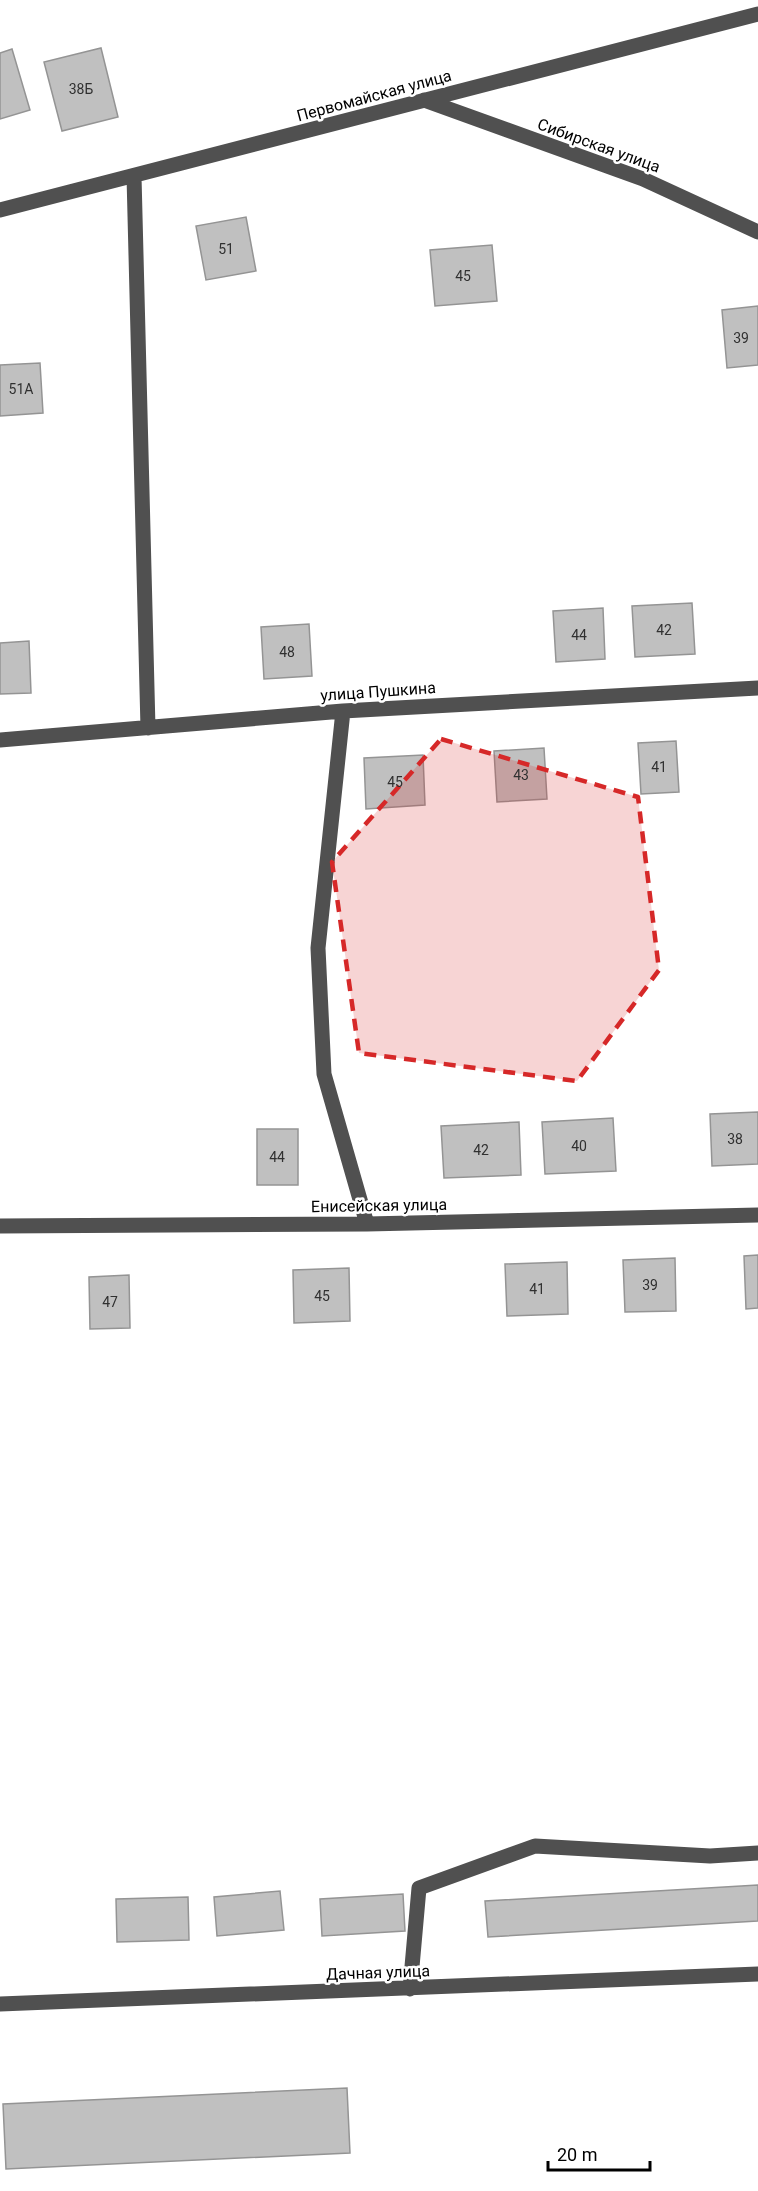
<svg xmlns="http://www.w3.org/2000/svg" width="758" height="2191" font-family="Roboto,sans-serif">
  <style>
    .building { fill: #c0c0c0; stroke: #949494; stroke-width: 1.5 }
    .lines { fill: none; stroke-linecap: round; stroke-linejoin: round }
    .minor { stroke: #505050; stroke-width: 15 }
    .marked { fill: #d62828; fill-opacity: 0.2; stroke: #d62828; stroke-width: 4.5; stroke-dasharray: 12 8; stroke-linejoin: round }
    .labels { text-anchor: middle; stroke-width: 5; stroke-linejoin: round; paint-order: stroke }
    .number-label { font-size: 14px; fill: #303030 }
    .street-label { font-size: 16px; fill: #000; stroke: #fff }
  </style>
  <rect width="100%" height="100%" fill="#fff"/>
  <path class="building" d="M 101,48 L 118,117 L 62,131 L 44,62 Z
    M 12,49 L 30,110 L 0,119 L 0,53 Z
    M 246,217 L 256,271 L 206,280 L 196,226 Z
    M 492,245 L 497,301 L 435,306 L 430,250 Z
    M 758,306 L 758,365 L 727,368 L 722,310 Z
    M 40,363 L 43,413 L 0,416 L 0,365 Z
    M 692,603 L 695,654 L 635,657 L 632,606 Z
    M 603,608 L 605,659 L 556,662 L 553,611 Z
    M 309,624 L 312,676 L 264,679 L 261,627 Z
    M 29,641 L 31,693 L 0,694 L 0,643 Z
    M 676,741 L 679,792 L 641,794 L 638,743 Z
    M 544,748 L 547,799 L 497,802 L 494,751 Z
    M 423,755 L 425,805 L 366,809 L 364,758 Z
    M 758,1112 L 758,1164 L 712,1166 L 710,1114 Z
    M 613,1118 L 616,1171 L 545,1174 L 542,1122 Z
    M 519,1122 L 521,1175 L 444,1178 L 441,1126 Z
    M 257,1129 L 298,1129 L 298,1185 L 257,1185 Z
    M 758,1255 L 758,1308 L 746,1309 L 744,1256 Z
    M 675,1258 L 676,1311 L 625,1312 L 623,1260 Z
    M 567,1262 L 568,1314 L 507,1316 L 505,1264 Z
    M 349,1268 L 350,1321 L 294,1323 L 293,1270 Z
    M 129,1275 L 130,1328 L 90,1329 L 89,1277 Z
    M 758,1885 L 758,1921 L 488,1937 L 485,1901 Z
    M 280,1891 L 284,1930 L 217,1936 L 214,1897 Z
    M 403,1894 L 405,1931 L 322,1936 L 320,1899 Z
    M 188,1897 L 189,1940 L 117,1942 L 116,1899 Z
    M 347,2088 L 350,2153 L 6,2169 L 3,2104 Z"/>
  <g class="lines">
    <path class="minor" d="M 424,100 L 643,179 L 758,232
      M 134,176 L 148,728
      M 0,210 L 758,14
      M 343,711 L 318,948 L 324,1074 L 367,1224
      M 0,740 L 343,711 L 758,688
      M 0,1226 L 367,1224 L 758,1215
      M 410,1989 L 419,1888 L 535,1846 L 710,1856 L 758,1853
      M 0,2004 L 758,1974"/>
  </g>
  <path class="marked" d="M 441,739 L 638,797 L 659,970 L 577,1081 L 359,1053 L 332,862 Z"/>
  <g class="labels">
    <g class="number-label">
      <text x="81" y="94">38Б</text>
      <text x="226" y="254">51</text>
      <text x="463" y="281">45</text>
      <text x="741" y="343">39</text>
      <text x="21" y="394">51А</text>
      <text x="664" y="635">42</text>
      <text x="579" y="640">44</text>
      <text x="287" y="657">48</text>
      <text x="659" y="772">41</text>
      <text x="521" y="780">43</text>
      <text x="395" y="787">45</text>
      <text x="735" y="1144">38</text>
      <text x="579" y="1151">40</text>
      <text x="481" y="1155">42</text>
      <text x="277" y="1162">44</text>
      <text x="650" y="1290">39</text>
      <text x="537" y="1294">41</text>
      <text x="322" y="1301">45</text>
      <text x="110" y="1307">47</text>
    </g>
    <g class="street-label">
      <text transform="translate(374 95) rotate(-15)" y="6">Первомайская улица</text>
      <text transform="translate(599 145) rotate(20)" y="6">Сибирская улица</text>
      <text transform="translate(378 691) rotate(-4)" y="6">улица Пушкина</text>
      <text transform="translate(379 1205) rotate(-1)" y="6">Енисейская улица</text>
      <text transform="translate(378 1972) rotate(-2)" y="6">Дачная улица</text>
    </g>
  </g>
  <path d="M548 2161v9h102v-9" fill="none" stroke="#000000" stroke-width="3"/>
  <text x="557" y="2161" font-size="18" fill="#000000" stroke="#ffffff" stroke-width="4.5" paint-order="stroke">20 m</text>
</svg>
